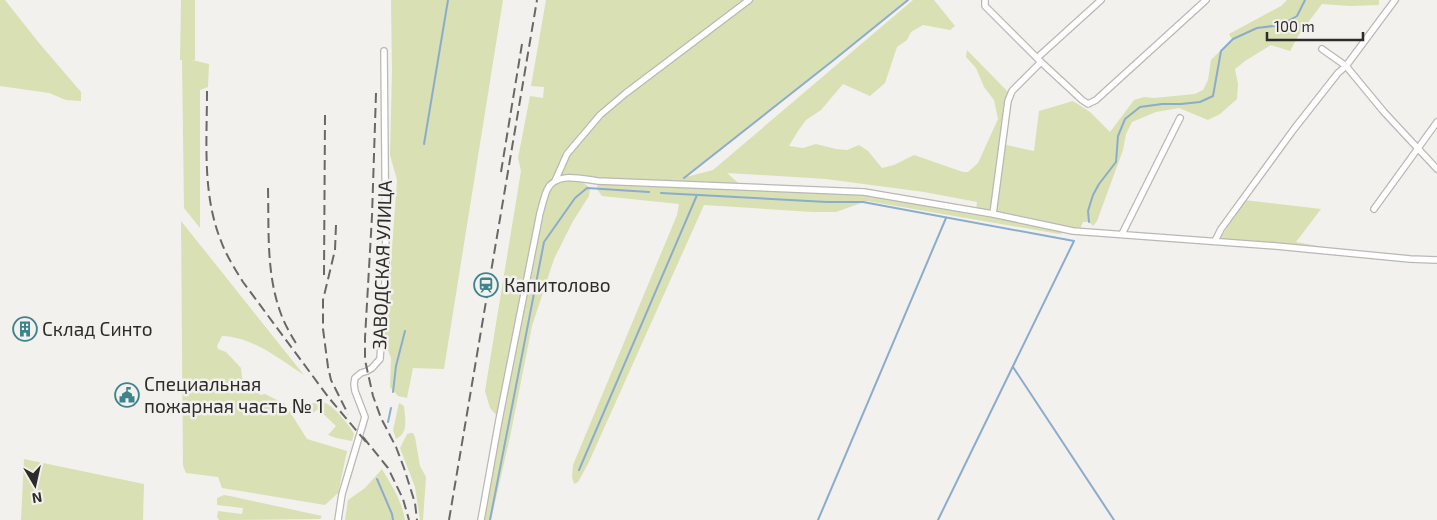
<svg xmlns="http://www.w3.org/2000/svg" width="1437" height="520" font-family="'Exo 2',sans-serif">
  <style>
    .green { fill: #d9e0b4 }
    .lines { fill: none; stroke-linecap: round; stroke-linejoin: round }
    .stream { stroke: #8baccd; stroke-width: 2 }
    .street-casing { stroke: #bab8b5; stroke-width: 8 }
    .street { stroke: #fff; stroke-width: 5.5 }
    .rail { stroke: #696867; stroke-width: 2; stroke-dasharray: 10 5; stroke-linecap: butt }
    .labels { text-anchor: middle; stroke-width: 5; stroke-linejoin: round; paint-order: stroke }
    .street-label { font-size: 19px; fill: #2d2c2b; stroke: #f2f1ed }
    .poi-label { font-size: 19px; fill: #2d2c2b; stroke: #f2f1ed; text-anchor: start }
  </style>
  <rect width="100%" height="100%" fill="#f2f1ed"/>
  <path class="green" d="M 0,0 L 5,0 L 39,43 L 81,92 L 81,101 L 66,100 L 49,93 L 0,86 Z
    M 181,0 L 195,0 L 195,60 L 192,60 L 209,64 L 208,87 L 200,90 L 200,228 L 184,208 L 182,60 L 180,60 Z
    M 391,0 L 503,0 L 444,369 L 413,368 L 407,398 L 398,396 L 390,387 L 391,358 L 385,343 L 397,180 L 390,155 L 392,71 Z
    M 546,0 L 908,0 L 686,177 L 713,170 L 913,0 L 934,0 L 955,26 L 950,30 L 923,25 L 911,32 L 907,40 L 897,47 L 885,83 L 870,96 L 843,84 L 821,110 L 806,120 L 798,131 L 789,146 L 803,148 L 816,144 L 836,149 L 847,150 L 859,145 L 868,151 L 882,168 L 894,165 L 914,155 L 963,172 L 968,172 L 978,163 L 998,119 L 994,100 L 984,87 L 976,68 L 966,57 L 967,50 L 1012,96 L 1006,145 L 1034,151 L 1039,111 L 1073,101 L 1090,112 L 1110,132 L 1134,100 L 1144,97 L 1154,98 L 1195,94 L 1203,90 L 1208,80 L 1211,60 L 1232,39 L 1229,34 L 1281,6 L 1287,0 L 1379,0 L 1379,5 L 1350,6 L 1322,4 L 1300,33 L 1290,51 L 1271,45 L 1245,61 L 1235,69 L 1238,84 L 1237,99 L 1220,114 L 1208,120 L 1179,108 L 1156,112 L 1132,122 L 1126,134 L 1123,150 L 1097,221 L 1093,226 L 1089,222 L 1083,222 L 1079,231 L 1073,231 L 1072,227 L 976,211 L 977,202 L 924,192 L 826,179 L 727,173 L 746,190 L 865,195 L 1059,230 L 1063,231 L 1063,233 L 1059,234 L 867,201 L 836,212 L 813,212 L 704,205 L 588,464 L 578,482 L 574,484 L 572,477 L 573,465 L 677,215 L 679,204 L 602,196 L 597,189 L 598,181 L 601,178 L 575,176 L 590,188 L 589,196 L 573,221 L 554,259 L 532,326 L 510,437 L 491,520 L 485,520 L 497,416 L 490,408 L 485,391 L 521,171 L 518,158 L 530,96 L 543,98 L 544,87 L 531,86 Z
    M 1244,200 L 1321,209 L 1296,242 L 1351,252 L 1354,256 L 1111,236 L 1102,230 L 1220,239 Z
    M 181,221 L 304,375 C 279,359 253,337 222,336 L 217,346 L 218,349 L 226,352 L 241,368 L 242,378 L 257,388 L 260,395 L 265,394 L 285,404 L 307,439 L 347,451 L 338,493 L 325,505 L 222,488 L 218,477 L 186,473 L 183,466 Z
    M 312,403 C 316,403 322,402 325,403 C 333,405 351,427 354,434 L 352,441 L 336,438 L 328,435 L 336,426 L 318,409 L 313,413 L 309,409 L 308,406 Z
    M 399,403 L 404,406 C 405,418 409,433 396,439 L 393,430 Z
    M 411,433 L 413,433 L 415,437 L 420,466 L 426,477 L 423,520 L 420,520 L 415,487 L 400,448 L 407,434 Z
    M 24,459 L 144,484 L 143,520 L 21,520 Z
    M 382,469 C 392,486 402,501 405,520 L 345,520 L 348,500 L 365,488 Z
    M 224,495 L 230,496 L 322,516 L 320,519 L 219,520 L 217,517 L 218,511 L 242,514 L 243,508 L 217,505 L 217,498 Z"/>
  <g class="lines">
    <path class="stream" d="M 424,144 L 448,0
      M 684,178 L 835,59 L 908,0
      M 661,193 L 827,202 L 863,202 L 1074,241 L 938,520
      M 1089,222 L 1088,211 L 1093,195 L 1099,184 L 1116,162 L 1118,136 L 1125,119 L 1140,107 L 1162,104 L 1181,104 L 1200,102 L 1213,96 L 1221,51 L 1233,39 L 1257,28 L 1281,25 L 1297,16 L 1305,0
      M 1013,367 L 1114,520
      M 393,392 L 396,366 L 405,331
      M 388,422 L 391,408
      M 579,470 L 697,195
      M 377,479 L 392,514 L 393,520
      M 490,520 L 544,242 L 575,198 L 587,188 L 649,192
      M 818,520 L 946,218"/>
    <g class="street-casing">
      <path id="street" d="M 985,0 L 985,6 L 1041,62 L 1082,100 L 1088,104 L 1096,100 L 1206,0
        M 1322,49 L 1346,66 L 1384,112 L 1437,169
        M 1037,58 L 1101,0
        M 555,181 L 567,154 L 600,115 L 626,93 L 749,0
        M 1374,209 L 1437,122
        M 993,214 L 1008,101 L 1012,91 L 1041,62
        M 1122,234 L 1180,118
        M 1215,241 L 1221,229 L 1294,129 L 1338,73 L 1346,66 L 1395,0
        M 338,520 L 342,494 L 365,417 L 355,391 L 354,384 L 355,378 L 361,373 L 367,371 L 372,368 L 380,359 L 386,267 L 384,51
        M 481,520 L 499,420 L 540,213 C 542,206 544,197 547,190 C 556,171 582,179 598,181 L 864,192 L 993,214 L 1073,231 L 1276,246 L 1410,259 L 1437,260"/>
    </g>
    <use href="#street" class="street"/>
    <path class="rail" d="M 207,91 C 207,141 202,194 221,241 C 226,255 235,269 243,282 L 329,398 L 366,442
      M 376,93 L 372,216 L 365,338 L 365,360 L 373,396 L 381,418 L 396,447 L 404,468 L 415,503 L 417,520
      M 501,172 L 522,44
      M 268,188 C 269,230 266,274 281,314 C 285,325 291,335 297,345
      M 336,225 L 335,250 L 323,300 L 323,329 L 328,367 L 331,380 L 348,414
      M 324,275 L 325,115
      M 363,437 L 388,468 L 403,499 L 409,520
      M 449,520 L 537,0"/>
  </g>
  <defs>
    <g id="station-ring" transform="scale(1.25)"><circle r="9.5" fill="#f2f1ed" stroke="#3d848d" stroke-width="1.5"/><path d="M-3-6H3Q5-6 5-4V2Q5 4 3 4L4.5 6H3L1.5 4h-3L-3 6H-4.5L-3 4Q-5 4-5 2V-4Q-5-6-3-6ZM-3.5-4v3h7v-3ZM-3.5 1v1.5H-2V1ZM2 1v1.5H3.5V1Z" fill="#3d848d"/></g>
    <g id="building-ring" transform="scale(1.25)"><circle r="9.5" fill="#f2f1ed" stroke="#3d848d" stroke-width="1.5"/><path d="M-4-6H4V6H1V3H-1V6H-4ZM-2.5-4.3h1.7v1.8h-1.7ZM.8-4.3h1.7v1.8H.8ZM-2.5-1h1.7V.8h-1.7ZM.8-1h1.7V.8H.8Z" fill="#3d848d"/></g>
    <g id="civic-ring" transform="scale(1.25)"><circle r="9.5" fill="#f2f1ed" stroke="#3d848d" stroke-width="1.5"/><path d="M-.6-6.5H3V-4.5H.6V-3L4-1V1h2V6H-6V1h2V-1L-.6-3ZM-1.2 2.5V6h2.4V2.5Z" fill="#3d848d"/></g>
  </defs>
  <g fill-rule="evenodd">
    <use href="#station-ring" x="486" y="285"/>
    <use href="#building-ring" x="25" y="329"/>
    <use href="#civic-ring" x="127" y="395"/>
  </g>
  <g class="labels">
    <g class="street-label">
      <text transform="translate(382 265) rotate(-88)" y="7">ЗАВОДСКАЯ УЛИЦА</text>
    </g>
    <g class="poi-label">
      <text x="504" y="292">Капитолово</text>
      <text x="42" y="336">Склад Синто</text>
      <text x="144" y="391">Специальная<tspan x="144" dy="22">пожарная часть № 1</tspan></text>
    </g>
  </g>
  <g transform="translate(35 485) rotate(171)" stroke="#f2f1ed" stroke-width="4" paint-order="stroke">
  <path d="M0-4L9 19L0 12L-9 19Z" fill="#2d2c2b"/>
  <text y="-8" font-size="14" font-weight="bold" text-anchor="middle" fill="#2d2c2b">N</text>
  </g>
  <path d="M1267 32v8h96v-8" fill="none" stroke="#2d2c2b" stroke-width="2.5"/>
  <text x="1274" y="32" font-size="15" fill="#2d2c2b" stroke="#f2f1ed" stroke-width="4" paint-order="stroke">100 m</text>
</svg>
